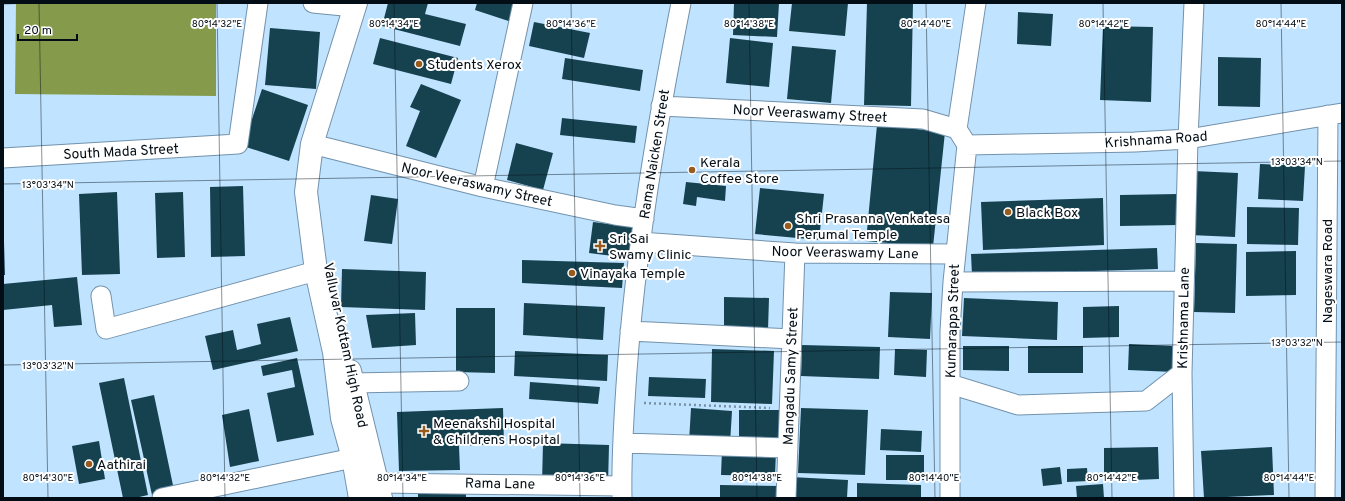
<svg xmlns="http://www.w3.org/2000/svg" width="1345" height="501" font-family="Overpass,sans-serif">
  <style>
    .water { fill: #859b4b }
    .building { fill: #164250 }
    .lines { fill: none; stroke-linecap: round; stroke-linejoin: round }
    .street-casing { stroke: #7292ac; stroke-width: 21 }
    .secondary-casing { stroke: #7292ac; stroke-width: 24 }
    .path { stroke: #7690a4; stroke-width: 2.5; stroke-dasharray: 2 3; stroke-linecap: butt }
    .street { stroke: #fff; stroke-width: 19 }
    .secondary { stroke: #fff; stroke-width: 22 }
    .ticks { fill: none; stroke: #030d15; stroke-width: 1; stroke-opacity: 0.45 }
    .poi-dot { fill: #975b1d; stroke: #fff; stroke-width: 1.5 }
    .labels { text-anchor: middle; stroke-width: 4; stroke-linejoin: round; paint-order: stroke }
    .poi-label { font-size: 14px; fill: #030d15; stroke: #fff; text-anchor: start }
    .street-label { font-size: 14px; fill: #030d15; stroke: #fff }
    .ticks-label { font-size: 10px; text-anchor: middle; fill: #030d15; stroke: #fff; stroke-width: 4; stroke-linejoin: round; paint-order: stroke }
  </style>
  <rect width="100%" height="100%" fill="#c0e3ff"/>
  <path class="water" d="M 16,3 L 216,3 L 216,96 L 15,94 Z"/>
  <path class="building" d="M 388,3 L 428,3 L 425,14 L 466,24 L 460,46 L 382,26 Z
    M 477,3 L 529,3 L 521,25 L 475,10 Z
    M 734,3 L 779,3 L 777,37 L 733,35 Z
    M 792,3 L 848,3 L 845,36 L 789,31 Z
    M 867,3 L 913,3 L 911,106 L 864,105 Z
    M 1018,12 L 1053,14 L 1051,46 L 1017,44 Z
    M 534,22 L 590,33 L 584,58 L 529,46 Z
    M 1103,26 L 1153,27 L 1151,102 L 1100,100 Z
    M 270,28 L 320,32 L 316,89 L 265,85 Z
    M 380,38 L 458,58 L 451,84 L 373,64 Z
    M 730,38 L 773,43 L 769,87 L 726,83 Z
    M 792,46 L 836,50 L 831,103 L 787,99 Z
    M 1218,57 L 1261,58 L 1260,107 L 1218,106 Z
    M 565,58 L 643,70 L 640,91 L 562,79 Z
    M 421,84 L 461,100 L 436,158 L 406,146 L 420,111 L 410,107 Z
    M 262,89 L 308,105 L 289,161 L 243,146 Z
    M 562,118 L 637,126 L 635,143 L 560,135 Z
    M 877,125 L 945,132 L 933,247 L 866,241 Z
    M 516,143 L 553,153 L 543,190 L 507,180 Z
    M 1260,164 L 1305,166 L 1303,201 L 1258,199 Z
    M 1193,171 L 1238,173 L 1235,237 L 1190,235 Z
    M 686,182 L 726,186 L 725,201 L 697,197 L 696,206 L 683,204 Z
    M 243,186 L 245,256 L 211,257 L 210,187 Z
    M 760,188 L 824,194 L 819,240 L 755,234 Z
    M 117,192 L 120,274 L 82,275 L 79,194 Z
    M 183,192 L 185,257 L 157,258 L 155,193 Z
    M 1178,194 L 1178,225 L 1120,226 L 1120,195 Z
    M 371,195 L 398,199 L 392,244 L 364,241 Z
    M 1103,198 L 1104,245 L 983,250 L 981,202 Z
    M 1247,207 L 1299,208 L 1298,245 L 1247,244 Z
    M 593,222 L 633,227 L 629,258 L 589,253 Z
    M 3,242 L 4,242 L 5,275 L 3,275 Z
    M 1196,243 L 1237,244 L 1235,313 L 1194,312 Z
    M 1157,248 L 1158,269 L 972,275 L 971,254 Z
    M 1296,251 L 1296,295 L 1246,296 L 1246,252 Z
    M 522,260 L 624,263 L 622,288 L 522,283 Z
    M 342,269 L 426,272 L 425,310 L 341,307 Z
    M 77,277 L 82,325 L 54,327 L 52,305 L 3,310 L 3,284 Z
    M 890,292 L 932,293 L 930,339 L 888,337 Z
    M 724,297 L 769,298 L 768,330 L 724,329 Z
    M 964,298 L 1058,302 L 1057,340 L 962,336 Z
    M 524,303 L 605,307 L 603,340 L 523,335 Z
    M 1119,306 L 1119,337 L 1083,338 L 1083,307 Z
    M 456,308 L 495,308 L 495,373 L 456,372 Z
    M 415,313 L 416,345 L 372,348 L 366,315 Z
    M 290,317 L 298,351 L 213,370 L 205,336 L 233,330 L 237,350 L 261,344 L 257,324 Z
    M 1129,344 L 1175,346 L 1174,372 L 1128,370 Z
    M 802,345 L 880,347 L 879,379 L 801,376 Z
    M 963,346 L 1009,346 L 1009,371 L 963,370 Z
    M 1028,346 L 1083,346 L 1083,373 L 1028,373 Z
    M 712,349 L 774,351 L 772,404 L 711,402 Z
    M 895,349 L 927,350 L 926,377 L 894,375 Z
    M 515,351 L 608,355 L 607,381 L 514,376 Z
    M 297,358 L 314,435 L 277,442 L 267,393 L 295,387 L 292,370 L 263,376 L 261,366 Z
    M 649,377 L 706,379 L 705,398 L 648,396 Z
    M 124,378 L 148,495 L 135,498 L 123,498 L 99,383 Z
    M 530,382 L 600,387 L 598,404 L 529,399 Z
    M 154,395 L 174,490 L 152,495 L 131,400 Z
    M 503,408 L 504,444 L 459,446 L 460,470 L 399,471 L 397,412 Z
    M 691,408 L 732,411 L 730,444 L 689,442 Z
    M 801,408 L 868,410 L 865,475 L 798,473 Z
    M 249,409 L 259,461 L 230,467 L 222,415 Z
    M 739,410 L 782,410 L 782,444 L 739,443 Z
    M 881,429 L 922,431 L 921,452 L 880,450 Z
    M 99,441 L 105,479 L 79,484 L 72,446 Z
    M 543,443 L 609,445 L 608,485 L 542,483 Z
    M 1158,447 L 1159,479 L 1135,480 L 1134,472 L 1104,473 L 1104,448 Z
    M 1272,447 L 1274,495 L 1204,498 L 1201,451 Z
    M 722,450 L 776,451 L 775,476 L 721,475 Z
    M 886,455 L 924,455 L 924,480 L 886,480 Z
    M 1060,467 L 1062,484 L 1043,486 L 1041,469 Z
    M 1087,468 L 1088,481 L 1067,482 L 1067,469 Z
    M 791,477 L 848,480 L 847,498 L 791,498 Z
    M 857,483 L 921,485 L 921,498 L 857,498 Z
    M 1103,484 L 1104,498 L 1077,498 L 1076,486 Z
    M 720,485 L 779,486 L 779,498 L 720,498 Z
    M 466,487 L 466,498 L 418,498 L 418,488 Z"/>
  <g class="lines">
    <g class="street-casing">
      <path id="street" d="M 313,3 L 354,7
        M 661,106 L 923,119 L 957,129 L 967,145
        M 957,129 L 976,3
        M 312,144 L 483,187 L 615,215 L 644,219
        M 967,145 L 1135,142 L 1188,139 L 1342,113
        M 3,158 L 238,144 L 258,3
        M 483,187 L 523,3
        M 640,242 L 795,253 L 955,254
        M 953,282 L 1184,281
        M 101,296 L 106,329 L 316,271
        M 630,331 L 792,339
        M 352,383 L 459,381
        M 950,384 L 1018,405 L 1146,401 L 1182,373
        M 623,443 L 788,448
        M 377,483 L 622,486
        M 162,498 L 353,458
        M 622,498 C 621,456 624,413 627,371 C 636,247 657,125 681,3
        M 786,498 L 795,253
        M 950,498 L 950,331 L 953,282 L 967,145
        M 1184,498 L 1182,373 L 1188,139 L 1194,3
        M 1325,498 L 1328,115"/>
    </g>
    <g class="secondary-casing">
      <path id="secondary" d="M 356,3 L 312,144 L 306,192 L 316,271 L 334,352 L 342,418 L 353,458 L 360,498
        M 350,371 L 381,498"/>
    </g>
    <path class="path" d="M 644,403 L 770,408"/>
    <use href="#street" class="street"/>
    <use href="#secondary" class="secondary"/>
  </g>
  <path class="ticks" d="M 39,3 L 48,498M 217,3 L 225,498M 394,3 L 403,498M 571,3 L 580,498M 749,3 L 757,498M 926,3 L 935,498M 1103,3 L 1112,498M 1281,3 L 1289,498M 3,4 L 35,3M 3,184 L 1342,161M 3,365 L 1342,342"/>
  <g class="poi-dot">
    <circle cx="419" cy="64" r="4"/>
    <circle cx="692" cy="170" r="4"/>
    <circle cx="1008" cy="212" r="4"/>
    <circle cx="788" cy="226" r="4"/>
    <path d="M598 240h4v4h4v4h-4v4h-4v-4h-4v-4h4z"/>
    <circle cx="572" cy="273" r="4"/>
    <path d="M422 425h4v4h4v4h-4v4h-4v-4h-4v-4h4z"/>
    <circle cx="89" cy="464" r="4"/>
  </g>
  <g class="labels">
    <g class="poi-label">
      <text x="427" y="69">Students Xerox</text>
      <text x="700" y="167">Kerala<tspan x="700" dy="16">Coffee Store</tspan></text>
      <text x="1016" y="217">Black Box</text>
      <text x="796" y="223">Shri Prasanna Venkatesa<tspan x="796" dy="16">Perumal Temple</tspan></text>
      <text x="609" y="243">Sri Sai<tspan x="609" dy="16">Swamy Clinic</tspan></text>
      <text x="580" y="278">Vinayaka Temple</text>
      <text x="433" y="428">Meenakshi Hospital<tspan x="433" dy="16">&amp; Childrens Hospital</tspan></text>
      <text x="97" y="469">Aathirai</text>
    </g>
    <g class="street-label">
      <text transform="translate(810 113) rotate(3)" y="5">Noor Veeraswamy Street</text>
      <text transform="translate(1156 139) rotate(-4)" y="5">Krishnama Road</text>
      <text transform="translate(121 151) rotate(-3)" y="5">South Mada Street</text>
      <text transform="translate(654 154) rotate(-81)" y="5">Rama Naicken Street</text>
      <text transform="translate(477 184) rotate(13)" y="5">Noor Veeraswamy Street</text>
      <text transform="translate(845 252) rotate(1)" y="5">Noor Veeraswamy Lane</text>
      <text transform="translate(1327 271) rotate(-90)" y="5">Nageswara Road</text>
      <text transform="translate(1183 318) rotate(-89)" y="5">Krishnama Lane</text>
      <text transform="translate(952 321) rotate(-88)" y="5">Kumarappa Street</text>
      <text transform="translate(346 345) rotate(78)" y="5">Valluvar Kottam High Road</text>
      <text transform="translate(790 376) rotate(-88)" y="5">Mangadu Samy Street</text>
      <text transform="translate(500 483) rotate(1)" y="5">Rama Lane</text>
    </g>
  </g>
  <g class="ticks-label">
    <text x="217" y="27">80°14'32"E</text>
    <text x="394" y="27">80°14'34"E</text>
    <text x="571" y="27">80°14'36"E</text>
    <text x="749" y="27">80°14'38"E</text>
    <text x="926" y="27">80°14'40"E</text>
    <text x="1104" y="27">80°14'42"E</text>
    <text x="1281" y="27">80°14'44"E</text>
    <text x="1297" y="165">13°03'34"N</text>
    <text x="48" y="188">13°03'34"N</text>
    <text x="1297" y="346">13°03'32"N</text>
    <text x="48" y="369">13°03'32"N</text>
    <text x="48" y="481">80°14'30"E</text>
    <text x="225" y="481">80°14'32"E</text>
    <text x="402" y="481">80°14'34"E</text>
    <text x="580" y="481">80°14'36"E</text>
    <text x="757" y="481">80°14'38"E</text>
    <text x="934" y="481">80°14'40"E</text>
    <text x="1112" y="481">80°14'42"E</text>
    <text x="1289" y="481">80°14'44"E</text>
  </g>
  <rect width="1345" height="501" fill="none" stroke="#030d15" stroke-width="8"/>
  <path d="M18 34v6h59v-6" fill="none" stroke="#030d15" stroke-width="2"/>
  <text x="24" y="34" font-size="12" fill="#030d15" stroke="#ffffff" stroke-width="3" paint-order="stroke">20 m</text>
</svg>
